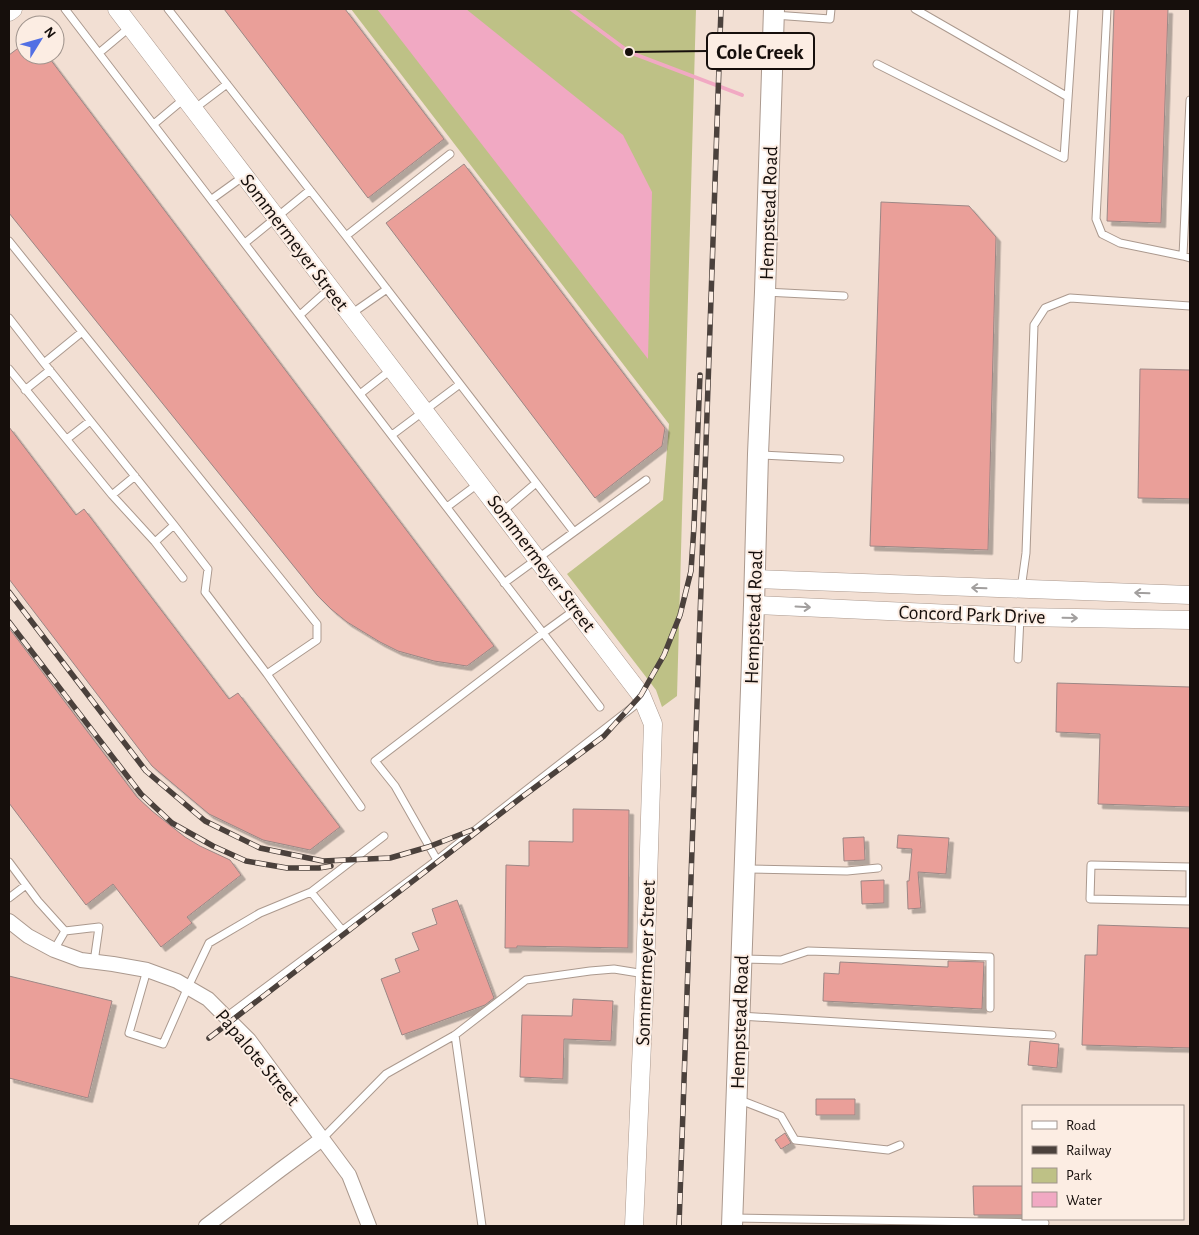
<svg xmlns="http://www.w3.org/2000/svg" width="1199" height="1235" font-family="'Alegreya Sans',sans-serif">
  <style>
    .green { fill: #bec186 }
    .water { fill: #f1a9c3 }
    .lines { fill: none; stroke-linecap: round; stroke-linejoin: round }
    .stream { stroke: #f1a9c3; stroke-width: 4 }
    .building { fill: #ea9f99; stroke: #9c8785; filter: url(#shadow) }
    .service-casing { stroke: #ab998e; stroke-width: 9 }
    .minor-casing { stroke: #ab998e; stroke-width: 16 }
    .tertiary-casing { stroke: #ab998e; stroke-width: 19 }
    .secondary-casing { stroke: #ab998e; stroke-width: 22 }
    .service { stroke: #fff; stroke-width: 7 }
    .minor { stroke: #fff; stroke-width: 14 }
    .tertiary { stroke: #fff; stroke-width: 18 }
    .secondary { stroke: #fff; stroke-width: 20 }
    .rail-casing { stroke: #4b413c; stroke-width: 5.5 }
    .rail { stroke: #fcede3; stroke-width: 4; stroke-dasharray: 11; stroke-linecap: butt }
    .oneway { stroke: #a29f9e }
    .labels { text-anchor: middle; stroke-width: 4; stroke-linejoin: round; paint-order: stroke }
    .street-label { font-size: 20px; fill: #160f0c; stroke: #fcede3 }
    .leader { fill: none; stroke: #160f0c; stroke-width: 2 }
    .callout-dot { fill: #160f0c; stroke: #fcede3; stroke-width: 2 }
    .callout { fill: #fcede3; stroke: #160f0c; stroke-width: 2 }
    .callout-label { font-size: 21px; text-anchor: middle; font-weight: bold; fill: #160f0c }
  </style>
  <defs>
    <filter id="shadow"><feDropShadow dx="4.5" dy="4.5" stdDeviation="0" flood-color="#0004"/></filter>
  </defs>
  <rect width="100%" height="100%" fill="#f2dfd3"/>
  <path class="green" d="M 351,9 L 696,9 L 677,696 L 662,707 L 656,690 L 567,574 L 663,500 L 669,424 Z"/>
  <path class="water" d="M 377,9 L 466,9 L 623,135 L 652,192 L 648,359 Z"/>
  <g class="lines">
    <path class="stream" d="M 571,9 L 629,52 L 742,95"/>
  </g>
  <path class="building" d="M 224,9 L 345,9 L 444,139 L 368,198 Z
    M 1114,9 L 1168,9 L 1161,223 L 1107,221 Z
    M 25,43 L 25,55 L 47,55 L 494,646 L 467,666 L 434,661 L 398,651 L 380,642 L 347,622 L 331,609 L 317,595 L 9,213 L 9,55 Z
    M 464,164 L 665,428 L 662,446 L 595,498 L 386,223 Z
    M 881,202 L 969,206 L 996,237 L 988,550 L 870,546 Z
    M 1140,369 L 1190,370 L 1190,499 L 1138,498 Z
    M 9,427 L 76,515 L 84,509 L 229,699 L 238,693 L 340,827 L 310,850 L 263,840 L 209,814 L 152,766 L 9,579 Z
    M 9,628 L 137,797 L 152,811 L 185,837 L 200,846 L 230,860 L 241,875 L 187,917 L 192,923 L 161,947 L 113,884 L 86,905 L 9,803 Z
    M 1057,683 L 1190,687 L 1190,807 L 1098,804 L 1100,734 L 1056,732 Z
    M 573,809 L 629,810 L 628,948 L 517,946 L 517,948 L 505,948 L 506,865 L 529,866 L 529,841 L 573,842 Z
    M 898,835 L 949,838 L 946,874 L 918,872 L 921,908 L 908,909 L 907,881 L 909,881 L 912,849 L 897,848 Z
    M 864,837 L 865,860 L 844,861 L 843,838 Z
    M 884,880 L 884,903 L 862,904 L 861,881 Z
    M 457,900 L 494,998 L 485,1005 L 402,1035 L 381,979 L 400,972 L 395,959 L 419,950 L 412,933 L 437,924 L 432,909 Z
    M 1098,925 L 1190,928 L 1190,1048 L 1082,1045 L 1085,955 L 1097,955 Z
    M 948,961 L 984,962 L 982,1009 L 823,1001 L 824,973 L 839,974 L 840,962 L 948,967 Z
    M 9,976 L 112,1001 L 88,1098 L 9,1078 Z
    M 573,999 L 613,1001 L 611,1041 L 564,1039 L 563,1079 L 520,1077 L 522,1015 L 572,1016 Z
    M 1030,1041 L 1059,1044 L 1057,1068 L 1028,1065 Z
    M 816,1099 L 855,1099 L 855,1115 L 816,1115 Z
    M 785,1133 L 791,1143 L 781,1149 L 775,1140 Z
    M 973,1186 L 1023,1186 L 1023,1215 L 974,1215 Z"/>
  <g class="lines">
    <g class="service-casing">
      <path id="service" d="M 65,9 L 543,633 L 576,609
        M 168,9 L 346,236 L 574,532 L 646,480
        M 915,9 L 1068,97
        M 1107,9 L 1096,219 L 1102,234 L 1120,243 L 1183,256 L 1190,258
        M 774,15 L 830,19 L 831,9
        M 99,53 L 130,27
        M 877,64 L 1064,158 L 1074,9
        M 194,109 L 227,84
        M 154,124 L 185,98
        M 212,199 L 244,176
        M 346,236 L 450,154
        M 9,241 L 317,624 L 317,640 L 267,674 L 361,807
        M 245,243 L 310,190
        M 1183,256 L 1190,100
        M 765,292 L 844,296
        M 351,314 L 387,289
        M 300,315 L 330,288
        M 9,318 L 44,363 L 82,332
        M 44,363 L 174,525 L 208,569 L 205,592 L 267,674
        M 9,369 L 112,495 L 155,542
        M 25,390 L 50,370
        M 360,394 L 392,369
        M 392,435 L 460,384
        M 67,439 L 90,421
        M 760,455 L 840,459
        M 112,495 L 135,476
        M 447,507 L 479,483
        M 502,512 L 536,483
        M 174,525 L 155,542 L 183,578
        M 504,583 L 574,532
        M 1021,589 L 1026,553 L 1034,325 L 1045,308 L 1070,298 L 1190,306
        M 1018,659 L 1020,617
        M 437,860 L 395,786 L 375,761 L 543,633 L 600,707
        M 9,862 L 38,901 L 65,931 L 54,950
        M 747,869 L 847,871 L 878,868
        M 9,898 L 26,885
        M 1190,901 L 1190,867 L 1091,865 L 1090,899 L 1190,901
        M 342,930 L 311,892 L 384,836
        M 65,931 L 99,927 L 94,962
        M 743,959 L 781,960 L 808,951 L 990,957 L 990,1008
        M 147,970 L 129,1033 L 163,1044 L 188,987 L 209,943 L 260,913 L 311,892
        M 740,1016 L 1052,1035
        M 226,1017 L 437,860 L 643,699
        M 455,1035 L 482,1226
        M 740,1100 L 781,1116 L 795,1140 L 888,1150 L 900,1145
        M 322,1139 L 386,1074 L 455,1035 L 526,980 L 590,971 L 614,969 L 645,974
        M 733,1218 L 1045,1223"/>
    </g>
    <g class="minor-casing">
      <path id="minor" d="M 9,921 L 28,936 L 54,950 L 81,960 L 113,964 L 147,970 L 177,981 L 208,999 L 249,1040 L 349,1175 L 369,1226
        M 206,1226 L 280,1170 L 322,1139"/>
    </g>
    <g class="tertiary-casing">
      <path id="tertiary" d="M 117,9 L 641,695 L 653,724 L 645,974 L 634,1226
        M 9,12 L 13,9
        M 754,579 L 1190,595
        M 754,605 L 1020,617 L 1190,620"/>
    </g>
    <g class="secondary-casing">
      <path id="secondary" d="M 732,1226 L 754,605 L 758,454 L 765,292 L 774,9"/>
    </g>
    <use href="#service" class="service"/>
    <use href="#minor" class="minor"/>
    <use href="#tertiary" class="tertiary"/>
    <use href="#secondary" class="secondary"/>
    <g class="rail-casing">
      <path id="rail" d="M 9,592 L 146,771 L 205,821 L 260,848 L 323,861 L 390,858 L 428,847 L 472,830
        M 9,622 L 141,794 L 172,823 L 213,846 L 246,861 L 287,868 L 319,868 L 331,866
        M 209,1038 L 522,797 L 604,736 L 641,695 L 664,655 L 680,615 L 691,571 L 694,526 L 700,375
        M 679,1226 L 721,9"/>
    </g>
    <use href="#rail" class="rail"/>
  </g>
  <defs><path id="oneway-shaft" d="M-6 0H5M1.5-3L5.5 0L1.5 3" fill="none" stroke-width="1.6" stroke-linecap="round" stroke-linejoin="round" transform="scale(1.25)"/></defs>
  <g class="oneway">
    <use href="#oneway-shaft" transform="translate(979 588) rotate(-178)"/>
    <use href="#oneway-shaft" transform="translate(1142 593) rotate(-178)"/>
    <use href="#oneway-shaft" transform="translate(803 607) rotate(3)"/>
    <use href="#oneway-shaft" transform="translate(1070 618) rotate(1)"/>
  </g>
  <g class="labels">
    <g class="street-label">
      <text transform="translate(768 213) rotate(-88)" y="7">Hempstead Road</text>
      <text transform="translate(295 242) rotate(53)" y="7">Sommermeyer Street</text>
      <text transform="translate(542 563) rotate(53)" y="7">Sommermeyer Street</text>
      <text transform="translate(972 614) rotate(2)" y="7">Concord Park Drive</text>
      <text transform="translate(753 617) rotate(-88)" y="7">Hempstead Road</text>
      <text transform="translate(645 963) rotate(-88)" y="7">Sommermeyer Street</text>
      <text transform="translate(739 1022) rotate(-88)" y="7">Hempstead Road</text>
      <text transform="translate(258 1057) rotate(50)" y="7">Papalote Street</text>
    </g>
  </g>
  <path class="leader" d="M629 52L707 51"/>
  <circle class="callout-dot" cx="629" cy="52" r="5"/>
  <rect class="callout" x="707" y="33" width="107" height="36" rx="5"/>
  <g class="callout-label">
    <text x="760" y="59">Cole Creek</text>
  </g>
  <rect width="1199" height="1235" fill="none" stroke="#160f0c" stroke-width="20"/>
  <rect x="1022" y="1105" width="162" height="115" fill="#fcede3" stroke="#a0948d"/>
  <rect x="1032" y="1121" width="25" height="8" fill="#ffffff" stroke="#a0948d"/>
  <text x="1066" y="1130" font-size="15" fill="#160f0c">Road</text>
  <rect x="1032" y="1146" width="25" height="8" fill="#4b413c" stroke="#a0948d"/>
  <text x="1066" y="1155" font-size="15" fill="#160f0c">Railway</text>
  <rect x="1032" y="1168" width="25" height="15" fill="#bec186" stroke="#a0948d"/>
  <text x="1066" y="1180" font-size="15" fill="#160f0c">Park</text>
  <rect x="1032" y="1192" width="25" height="15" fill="#f1a9c3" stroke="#a0948d"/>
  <text x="1066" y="1205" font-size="15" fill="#160f0c">Water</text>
  <g transform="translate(40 40) rotate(53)"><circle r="24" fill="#fcede3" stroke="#a0948d"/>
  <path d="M0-4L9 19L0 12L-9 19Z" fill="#526fe4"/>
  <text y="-8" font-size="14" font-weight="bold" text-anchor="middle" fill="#160f0c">N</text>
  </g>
</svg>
